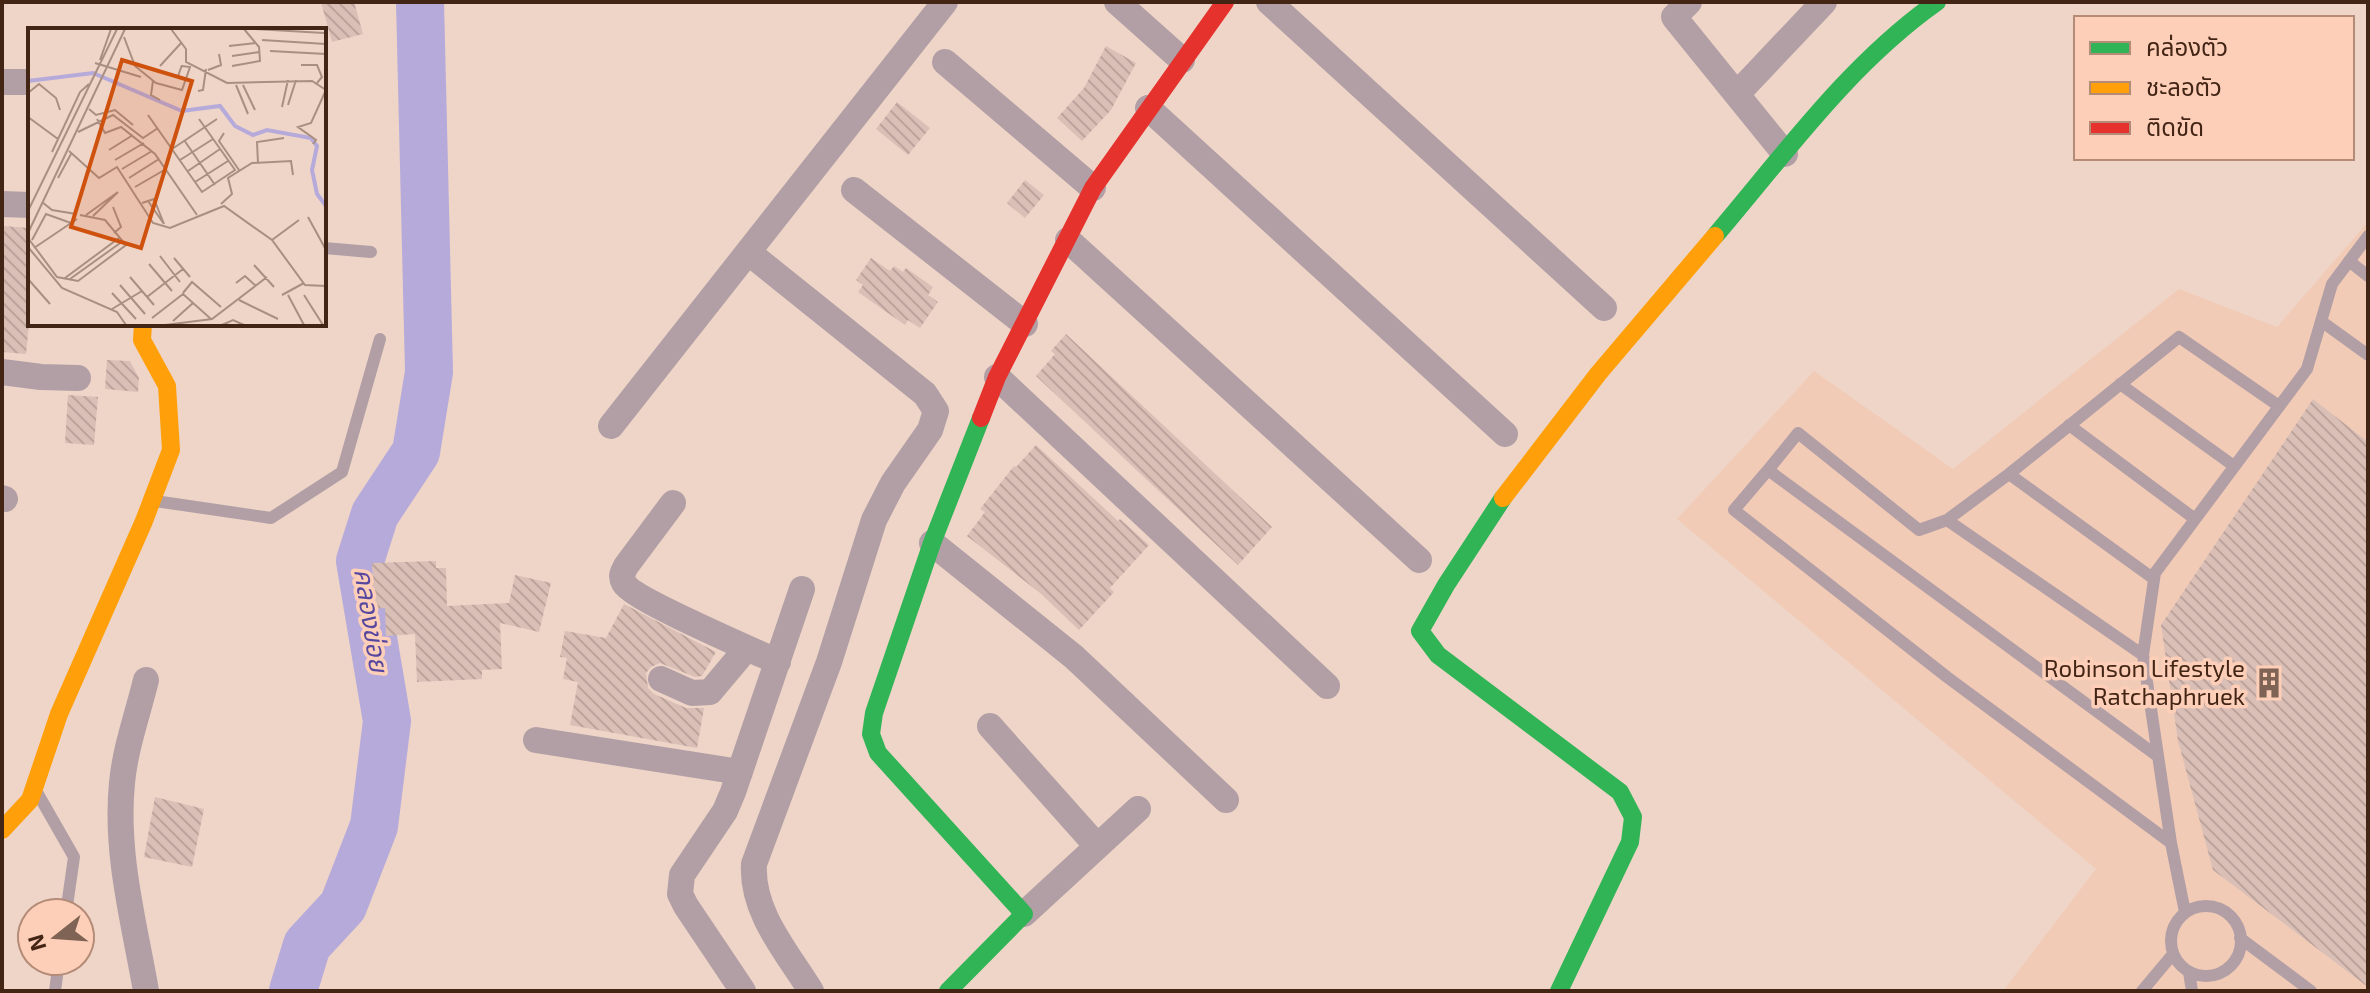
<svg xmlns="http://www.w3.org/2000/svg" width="2370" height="993" font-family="'Exo 2','Noto Sans Thai',sans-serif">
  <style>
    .built { fill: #f2cbb7 }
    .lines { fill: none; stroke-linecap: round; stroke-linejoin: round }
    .river { stroke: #b6aada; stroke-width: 48 }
    .building { fill: url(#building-back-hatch) }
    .lane { stroke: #b29fa5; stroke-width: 12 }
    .street { stroke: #b29fa5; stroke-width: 26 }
    .fast { stroke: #30b455; stroke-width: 18 }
    .slow { stroke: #ff9f0a; stroke-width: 18 }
    .jam { stroke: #e5322d; stroke-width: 18 }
    .labels { text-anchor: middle; stroke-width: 7; stroke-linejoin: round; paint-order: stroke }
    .poi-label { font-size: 24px; fill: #432516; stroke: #fecfb8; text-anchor: end }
    .water-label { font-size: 26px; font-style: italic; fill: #56479f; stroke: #fecfb8 }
    .inset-river { fill: none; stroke: #b6aada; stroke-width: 4 }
    .inset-road { fill: none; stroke: #aa8f81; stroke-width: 2 }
    .view { fill: #cf510e; fill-opacity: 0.15; stroke: #cf510e; stroke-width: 4 }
    .inset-edge { fill: none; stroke: #432516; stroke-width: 4 }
  </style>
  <defs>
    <pattern id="building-back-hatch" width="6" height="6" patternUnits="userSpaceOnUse" patternTransform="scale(2)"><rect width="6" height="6" fill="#dabfb7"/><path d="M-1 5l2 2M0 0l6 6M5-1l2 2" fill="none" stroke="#bca49d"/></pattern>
  </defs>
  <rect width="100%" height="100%" fill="#eed5c8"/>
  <path class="built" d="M 2368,222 L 2368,991 L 2003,991 L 2096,869 L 1677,519 L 1814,371 L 1953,469 L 2179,289 L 2277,327 Z"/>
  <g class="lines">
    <path class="river" d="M 293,991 L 307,945 L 343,906 L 374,826 L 387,721 L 360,561 L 375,514 L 416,452 L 429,372 L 420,2"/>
  </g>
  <path class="building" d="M 321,2 L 354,2 L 363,34 L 332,42 Z
    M 1106,46 L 1136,63 L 1111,110 L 1082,141 L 1057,118 L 1084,88 Z
    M 897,102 L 930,128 L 908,155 L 876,129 Z
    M 1025,180 L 1044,195 L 1025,218 L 1007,203 Z
    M 3,226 L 30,228 L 30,313 L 26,354 L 2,352 Z
    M 871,258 L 890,271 L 894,266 L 903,272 L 906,268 L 933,287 L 928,295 L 938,302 L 920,328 L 908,320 L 905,325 L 858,292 L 863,285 L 856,280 Z
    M 1066,334 L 1272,527 L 1238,565 L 1036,376 L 1055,354 L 1051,351 Z
    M 107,360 L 130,361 L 139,378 L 138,392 L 105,389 Z
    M 68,395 L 98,397 L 94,445 L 65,443 Z
    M 2313,399 L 2368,442 L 2368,987 L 2213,870 L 2178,741 L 2161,625 Z
    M 1036,445 L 1118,521 L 1120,519 L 1149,545 L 1110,588 L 1114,592 L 1079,630 L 1040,593 L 967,536 L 985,512 L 980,509 L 1014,466 L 1016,467 Z
    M 436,561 L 436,568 L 446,568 L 447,606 L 509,603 L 515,575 L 551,583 L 539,632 L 500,623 L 502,669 L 482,670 L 482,679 L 417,682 L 415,634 L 386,636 L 385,608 L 374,609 L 372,563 Z
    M 624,604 L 716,652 L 702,676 L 695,677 L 660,663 L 651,667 L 646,673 L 648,688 L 654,694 L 686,708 L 704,708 L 697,748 L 570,725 L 578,682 L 563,679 L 567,658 L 560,657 L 565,631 L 606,638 Z
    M 155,797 L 204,809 L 192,867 L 144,857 Z"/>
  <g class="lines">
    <path class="lane" d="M 324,248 L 371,252
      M 2349,261 L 2368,276
      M 2321,321 L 2368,355
      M 2120,384 L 2234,466
      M 2069,425 L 2195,519
      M 1768,470 L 1798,433 L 1919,530 L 1947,520 L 2143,655
      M 2009,474 L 2154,579
      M 155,501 L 271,518 L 342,472 L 380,339
      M 1947,520 L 2009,474 L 2179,337 L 2279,406
      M 2156,755 L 1768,470 L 1734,510 L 1947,677 L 2171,843
      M 38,794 L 74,857 L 66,913
      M2171 941a35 35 0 1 1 70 0a35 35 0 1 1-70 0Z
      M 2185,912 L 2171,843 L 2143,655 L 2155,573 L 2307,369 L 2332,284 L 2368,236
      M 2240,938 L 2311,991
      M 2189,972 L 2192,991
      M 55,991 L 59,961
      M 2142,991 L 2173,954"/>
    <path class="street" d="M 1117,2 L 1182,60
      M 1269,2 L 1604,308
      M 1689,2 L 1674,17 L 1785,154
      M 945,62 L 1093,188
      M 2,82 L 30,82
      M 1737,94 L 1824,2
      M 1148,108 L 1505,434
      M 854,190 L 1025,324
      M 2,204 L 30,205
      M 1068,240 L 1419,560
      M 748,252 L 925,394 L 936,411 L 930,430 L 893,483 L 874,520 L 829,662 L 754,864 C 751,912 787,952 811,991
      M 2,372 L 41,377 L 78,378
      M 997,377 L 1327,686
      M 611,426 L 945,2
      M 2,498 L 5,499
      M 673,503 L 626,566 C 623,572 620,576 624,583 C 632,599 755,651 778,662
      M 932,543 L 1074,657 L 1226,800
      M 661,679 L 692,693 L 710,692 L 747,648
      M 146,680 C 138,713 125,749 122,783 C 115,853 134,922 146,991
      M 990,726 L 1097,846
      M 536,740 L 740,772
      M 1024,914 L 1138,809
      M 743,991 L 686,906 L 680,894 L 682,875 L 725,811 L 733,792 L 802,589"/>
    <path class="fast" d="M 1715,236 C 1784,155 1849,64 1937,2
      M 1503,498 L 1446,585 L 1420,631 L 1438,655 L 1620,792 L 1633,817 L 1630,842 L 1559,991
      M 948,991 L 1024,914 L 878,753 L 871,734 L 874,713 L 932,543 L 981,418"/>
    <path class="slow" d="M 1503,498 L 1598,374 L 1715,236
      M 2,830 L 30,800 L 59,714 L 144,521 L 171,450 L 167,386 L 142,340 L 143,324"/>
    <path class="jam" d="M 981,418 L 997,377 L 1093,188 L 1225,2"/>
  </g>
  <defs>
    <g id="building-bare" transform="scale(2.4)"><path d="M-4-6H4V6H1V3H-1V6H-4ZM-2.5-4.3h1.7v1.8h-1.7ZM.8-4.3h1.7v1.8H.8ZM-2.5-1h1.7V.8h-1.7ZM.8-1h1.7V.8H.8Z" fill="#7f6354" stroke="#fecfb8" stroke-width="2.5" paint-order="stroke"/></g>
  </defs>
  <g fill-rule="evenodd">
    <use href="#building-bare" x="2269" y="683"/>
  </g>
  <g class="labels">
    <g class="poi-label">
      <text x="2245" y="677">Robinson Lifestyle<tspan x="2245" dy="28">Ratchaphruek</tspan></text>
    </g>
    <g class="water-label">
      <text transform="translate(371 620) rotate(81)" y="9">คลองข่อย</text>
    </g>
  </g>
  <g transform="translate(28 28)">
    <rect width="298" height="298" fill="#eed5c8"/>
    <path class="inset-river" d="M 0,53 L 65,45 L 154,83 L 192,78 L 207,98 L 225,107 L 239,102 L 283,110 L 289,118 L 284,142 L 289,166 L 298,178"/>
    <path class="inset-road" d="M 143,1 L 158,21 L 158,34 L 199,55 L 284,53 L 298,62M 227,1 L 296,5M 96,9 L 107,38 L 128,55 L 154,62 L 162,39 L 154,38M 234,12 L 298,16M 201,18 L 228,15M 242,23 L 298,26M 204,28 L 232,24M 72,32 L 83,1M 67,35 L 113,49M 273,37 L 289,37 L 294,49 L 289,55M 132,38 L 154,14M 204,38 L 232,33 L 231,19 L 216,1M 180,42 L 193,37 L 191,26M 128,43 L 150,48 L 154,37M 125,53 L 123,67 L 132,72M 208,57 L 220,86M 215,57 L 227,82M 170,63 L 175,62 L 178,41M 0,65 L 11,56 L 28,70 L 32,82M 260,77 L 268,52M 254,79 L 260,52M 61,81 L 68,87 L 87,82 L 105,97M 120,87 L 174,164 L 207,142 L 171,91M 0,89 L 30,111M 69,91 L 77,105 L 93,99 L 127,126 L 169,187M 50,104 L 85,87 L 115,110 L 130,100M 196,105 L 191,113 L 211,142M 156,112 L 187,157M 285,116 L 288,112 L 270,99 L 283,95 L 298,62M 144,121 L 189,91M 81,122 L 105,107M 41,123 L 71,150 L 89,139 L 125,195 L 142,200 L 196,178 L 244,212 L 277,257 L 298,258M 24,124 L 52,64 L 61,56M 87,132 L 116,115M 152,132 L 185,111M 230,135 L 229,114 L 256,110M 94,141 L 124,123M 160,143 L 192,121M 30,150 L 43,126M 101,150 L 131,131M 167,154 L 200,133M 107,159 L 138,141M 14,174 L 24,182 L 48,186M 114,175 L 126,171 L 136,196 L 120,173M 193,176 L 204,166 L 200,150 L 224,135 L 263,133 L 265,147M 85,179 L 93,199 L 86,205M 0,183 L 89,1M 58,187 L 90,164 L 65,188M 280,189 L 298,222M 0,205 L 97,1M 0,210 L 29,249 L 50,253 L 98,217 L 77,192 L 52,187M 4,212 L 18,186 L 43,195M 244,212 L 271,192M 0,219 L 34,260 L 89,284 L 98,297M 6,220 L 49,191M 132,228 L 152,254M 146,230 L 162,249M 121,236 L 144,263M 226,237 L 246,259M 102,249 L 126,277M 37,250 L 91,210M 0,251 L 22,276M 42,251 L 95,213M 208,255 L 217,248 L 228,258M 92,257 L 117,286M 84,265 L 108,291M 155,265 L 164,254 L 193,279M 254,267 L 276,255M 260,267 L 276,297M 276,267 L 295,297M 119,269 L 155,241M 211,272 L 250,291M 84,281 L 114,263M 124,290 L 155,266 L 183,291M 145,293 L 165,275M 137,297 L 184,291 L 239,249M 194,297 L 205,292 L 216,297"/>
    <path class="view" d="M 94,32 L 164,53 L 113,220 L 43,199 Z"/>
    <rect width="298" height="298" class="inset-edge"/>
  </g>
  <rect width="2370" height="993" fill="none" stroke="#432516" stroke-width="8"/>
  <rect x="2074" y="16" width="280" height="144" fill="#fecfb8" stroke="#b38b77" stroke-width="2"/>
  <rect x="2090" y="42" width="40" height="12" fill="#30b455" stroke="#b38b77" stroke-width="2"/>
  <text x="2146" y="56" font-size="24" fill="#432516">คล่องตัว</text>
  <rect x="2090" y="82" width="40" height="12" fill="#ff9f0a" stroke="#b38b77" stroke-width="2"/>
  <text x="2146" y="96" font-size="24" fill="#432516">ชะลอตัว</text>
  <rect x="2090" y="122" width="40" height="12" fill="#e5322d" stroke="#b38b77" stroke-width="2"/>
  <text x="2146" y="136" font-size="24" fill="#432516">ติดขัด</text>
  <g transform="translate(56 937) rotate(253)"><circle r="38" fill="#fecfb8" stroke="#b38b77" stroke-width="2"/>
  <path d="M0-6L14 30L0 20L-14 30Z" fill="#7f6354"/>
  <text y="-12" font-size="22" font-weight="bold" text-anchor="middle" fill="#432516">N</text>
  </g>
</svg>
